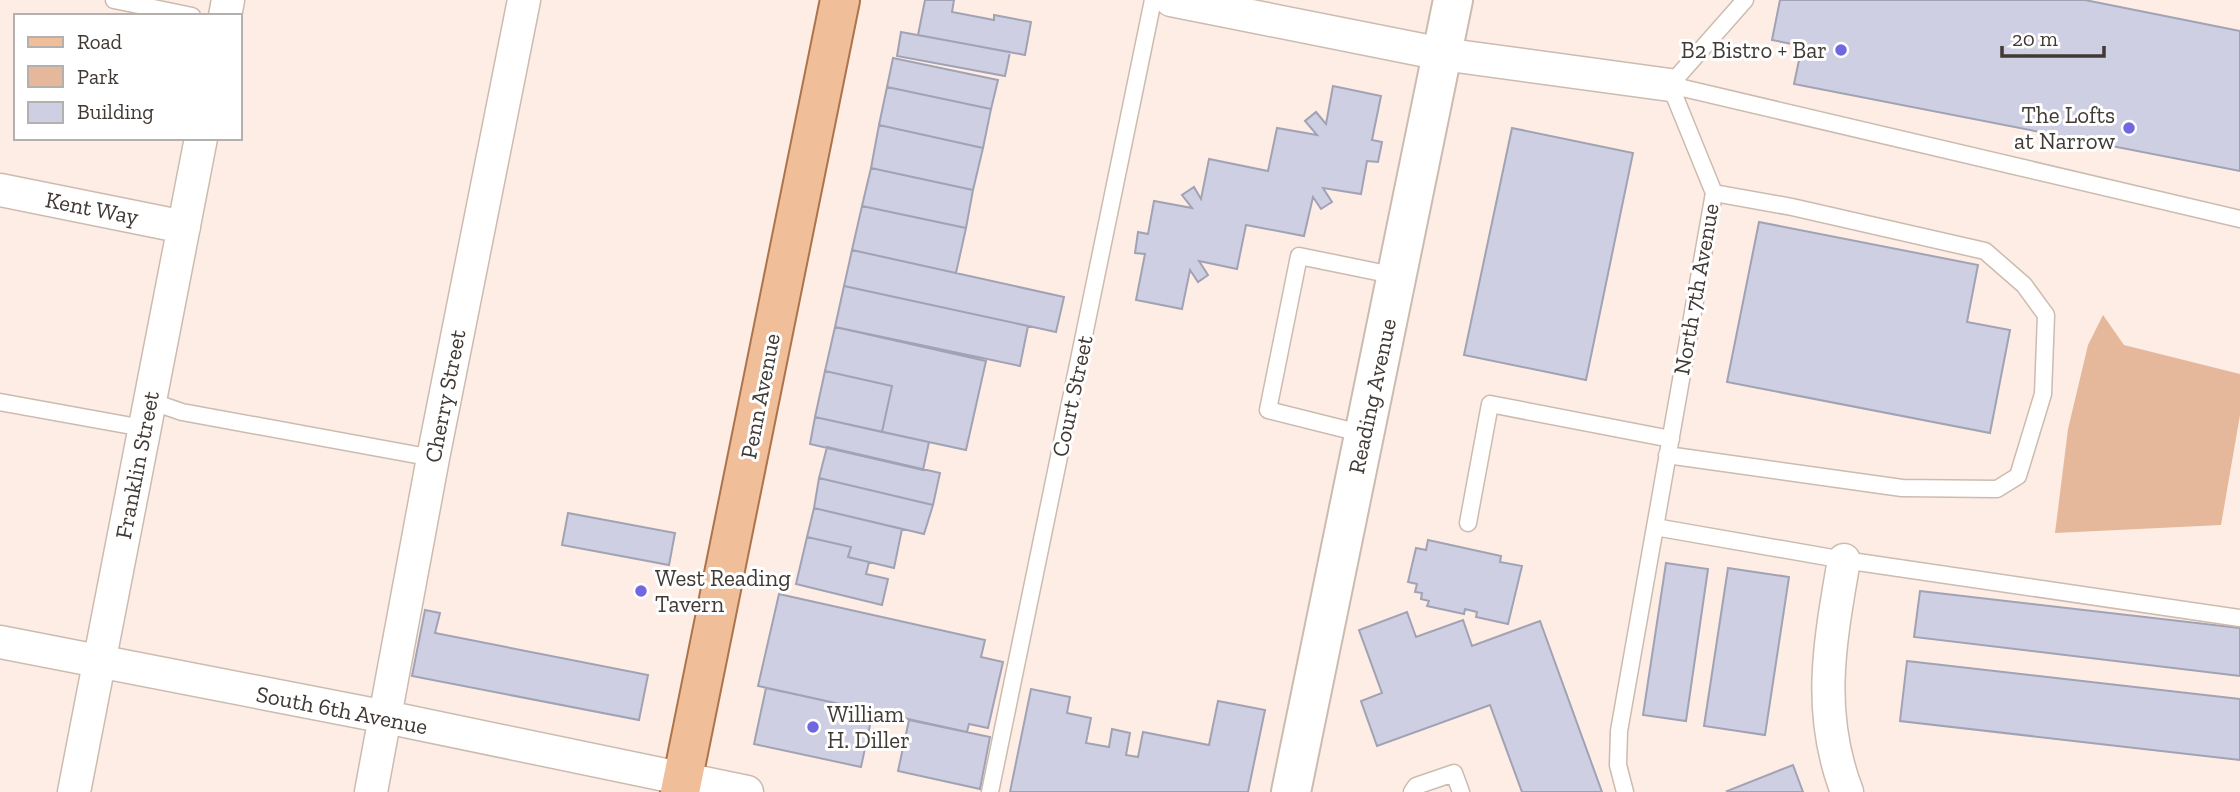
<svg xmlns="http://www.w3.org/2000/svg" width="2240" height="792" font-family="'Zilla Slab',serif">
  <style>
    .green { fill: #e5b89b }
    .building { fill: #cecfe2; stroke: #a1a2b4; stroke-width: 2 }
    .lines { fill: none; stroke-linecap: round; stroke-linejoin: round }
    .lane-casing { stroke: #ccbbaf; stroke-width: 19 }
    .street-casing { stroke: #ccbbaf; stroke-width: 35 }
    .secondary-casing { stroke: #ccbbaf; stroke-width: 42 }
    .primary-casing { stroke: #ad734a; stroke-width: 42 }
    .lane { stroke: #fff; stroke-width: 16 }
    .street { stroke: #fff; stroke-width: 32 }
    .secondary { stroke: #fff; stroke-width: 38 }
    .primary { stroke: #f1be9a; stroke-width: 38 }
    .poi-dot { fill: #7067e1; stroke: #fff; stroke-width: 2.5 }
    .labels { text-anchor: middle; stroke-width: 6; stroke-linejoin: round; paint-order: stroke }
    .poi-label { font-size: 23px; fill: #403934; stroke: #fff; text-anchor: end }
    .street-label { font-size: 23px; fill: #403934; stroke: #fff }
  </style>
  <rect width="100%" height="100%" fill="#fdede4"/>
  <path class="green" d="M 2103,315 L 2124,345 L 2240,374 L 2240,415 L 2221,525 L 2055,533 L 2068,429 L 2088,345 Z"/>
  <path class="building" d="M 925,0 L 954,0 L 952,12 L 994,20 L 994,15 L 1031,22 L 1025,55 L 918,35 Z
    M 1780,0 L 2085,0 L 2240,31 L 2240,171 L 1794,84 L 1802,46 L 1772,40 Z
    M 901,32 L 1010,52 L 1005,76 L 897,56 Z
    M 893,58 L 998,80 L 991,109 L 887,87 Z
    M 1333,86 L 1381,96 L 1372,140 L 1382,142 L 1378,162 L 1367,161 L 1361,194 L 1323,188 L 1332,202 L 1321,209 L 1313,197 L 1304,236 L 1246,225 L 1237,269 L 1199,261 L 1208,275 L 1198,282 L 1190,270 L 1182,309 L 1136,300 L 1145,254 L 1135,253 L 1138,232 L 1148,234 L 1154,201 L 1192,208 L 1182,195 L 1194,187 L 1201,199 L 1209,159 L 1268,171 L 1277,128 L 1317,135 L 1305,121 L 1316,112 L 1326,124 Z
    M 887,87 L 991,109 L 983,148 L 879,125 Z
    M 879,125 L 983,148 L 973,190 L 871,168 Z
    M 1512,128 L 1633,153 L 1586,380 L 1464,355 Z
    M 871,168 L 973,190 L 966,228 L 862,206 Z
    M 862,206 L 966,228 L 956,273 L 852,250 Z
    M 1759,222 L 1978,265 L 1967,322 L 2010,330 L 1990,433 L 1727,382 Z
    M 852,250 L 1064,297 L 1056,332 L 844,286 Z
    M 844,286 L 1028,326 L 1020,366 L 835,327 Z
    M 835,327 L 986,361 L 966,450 L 882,432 L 892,386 L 825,371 Z
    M 825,371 L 892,386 L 882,432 L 815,417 Z
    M 815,417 L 929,442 L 923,470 L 810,444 Z
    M 827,447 L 940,473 L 933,505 L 819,478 Z
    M 819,478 L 933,505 L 924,534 L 814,508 Z
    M 814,508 L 902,529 L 894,568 L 848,557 L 851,547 L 807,537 Z
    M 568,513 L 675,533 L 669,565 L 562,545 Z
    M 807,537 L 851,547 L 848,557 L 869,562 L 866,574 L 888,579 L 882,605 L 796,584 Z
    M 1428,540 L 1501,556 L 1500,562 L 1522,566 L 1508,624 L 1476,617 L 1477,612 L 1465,609 L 1464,614 L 1427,606 L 1429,601 L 1421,599 L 1422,593 L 1415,592 L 1417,584 L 1408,582 L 1416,548 L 1426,550 Z
    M 1666,563 L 1708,569 L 1686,721 L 1643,715 Z
    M 1728,568 L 1789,577 L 1765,735 L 1704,726 Z
    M 1920,591 L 2240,628 L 2240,676 L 1914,637 Z
    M 779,594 L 985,640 L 981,657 L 1003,662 L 988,728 L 969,724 L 967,732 L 758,686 Z
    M 425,610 L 440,613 L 435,633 L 648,675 L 639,720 L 412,676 Z
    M 1407,612 L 1416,637 L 1463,620 L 1472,646 L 1540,621 L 1602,792 L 1522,792 L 1490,705 L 1377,746 L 1361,701 L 1382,693 L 1359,630 Z
    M 1907,661 L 2240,699 L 2240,760 L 1900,721 Z
    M 766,688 L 873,711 L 861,767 L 754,744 Z
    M 1031,689 L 1070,697 L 1067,713 L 1091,718 L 1086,743 L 1109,747 L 1112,729 L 1130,733 L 1126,755 L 1138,757 L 1143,732 L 1209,745 L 1218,701 L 1265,710 L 1248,792 L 1010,792 Z
    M 909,720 L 990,737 L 980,789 L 898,771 Z
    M 1793,765 L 1803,792 L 1728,792 L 1727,791 Z"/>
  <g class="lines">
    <g class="lane-casing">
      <path id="lane" d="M 114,0 L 192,16
        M 1670,85 L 2240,219
        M 1670,85 L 1745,0
        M 150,401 L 182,412 L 433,458
        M 0,402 L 143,428
        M 1364,434 L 1268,410 L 1299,256 L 1397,276
        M 1667,455 L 1902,488 L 1997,489 L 2018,476 L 2043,394 L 2046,315 L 2024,285 L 1985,251 L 1792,207 L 1714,193
        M 1468,523 L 1490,404 L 1671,439
        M 1655,527 L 1844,560 L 2240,618
        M 990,792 L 1153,0
        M 1412,792 L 1416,786 L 1454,773 L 1461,792
        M 1625,792 L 1618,765 L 1619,731 L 1714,193 L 1670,85"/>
    </g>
    <g class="street-casing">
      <path id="street" d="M 1171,0 L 1442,54 L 1670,85
        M 225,16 L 228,0
        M 0,190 L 184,227
        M 1844,560 C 1830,642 1816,711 1847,792
        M 0,642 L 386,717 L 747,792
        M 74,792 L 201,138
        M 371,792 L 433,458 L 524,0"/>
    </g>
    <g class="secondary-casing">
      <path id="secondary" d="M 1291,792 L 1453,0"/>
    </g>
    <g class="primary-casing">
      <path id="primary" d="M 680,792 L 840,0"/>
    </g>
    <use href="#lane" class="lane"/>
    <use href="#street" class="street"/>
    <use href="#secondary" class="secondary"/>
    <use href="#primary" class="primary"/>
  </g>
  <g class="poi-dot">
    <circle cx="1841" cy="50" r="7"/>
    <circle cx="2129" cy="128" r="7"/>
    <circle cx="641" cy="591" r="7"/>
    <circle cx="813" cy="727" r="7"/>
  </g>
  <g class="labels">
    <g class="poi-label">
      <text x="1827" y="58">B2 Bistro + Bar</text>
      <text x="2115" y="123">The Lofts<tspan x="2115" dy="26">at Narrow</tspan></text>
      <text x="655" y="586" text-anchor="start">West Reading<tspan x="655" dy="26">Tavern</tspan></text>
      <text x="827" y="722" text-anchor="start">William<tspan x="827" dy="26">H. Diller</tspan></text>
    </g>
    <g class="street-label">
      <text transform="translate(92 208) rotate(11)" y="8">Kent Way</text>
      <text transform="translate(1696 289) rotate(-80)" y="8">North 7th Avenue</text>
      <text transform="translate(445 396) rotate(-79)" y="8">Cherry Street</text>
      <text transform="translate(760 396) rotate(-79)" y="8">Penn Avenue</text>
      <text transform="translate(1072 396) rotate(-78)" y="8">Court Street</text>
      <text transform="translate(1372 396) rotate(-78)" y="8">Reading Avenue</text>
      <text transform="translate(137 465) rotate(-79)" y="8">Franklin Street</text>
      <text transform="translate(342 710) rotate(11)" y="8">South 6th Avenue</text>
    </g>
  </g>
  <rect x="14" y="14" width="228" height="126" fill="#ffffff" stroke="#b3b0ae" stroke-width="2"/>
  <rect x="28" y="37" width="35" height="10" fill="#f1be9a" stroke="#b3b0ae" stroke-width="2"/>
  <text x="77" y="49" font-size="21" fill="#403934">Road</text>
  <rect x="28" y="66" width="35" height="21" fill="#e5b89b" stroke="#b3b0ae" stroke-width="2"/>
  <text x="77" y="84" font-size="21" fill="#403934">Park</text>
  <rect x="28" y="102" width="35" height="21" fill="#cecfe2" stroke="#b3b0ae" stroke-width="2"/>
  <text x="77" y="119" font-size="21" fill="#403934">Building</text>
  <path d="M2002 46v10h102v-10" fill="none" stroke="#403934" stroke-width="3.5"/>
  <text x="2012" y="46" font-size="21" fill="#403934" stroke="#ffffff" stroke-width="5" paint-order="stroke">20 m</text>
</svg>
